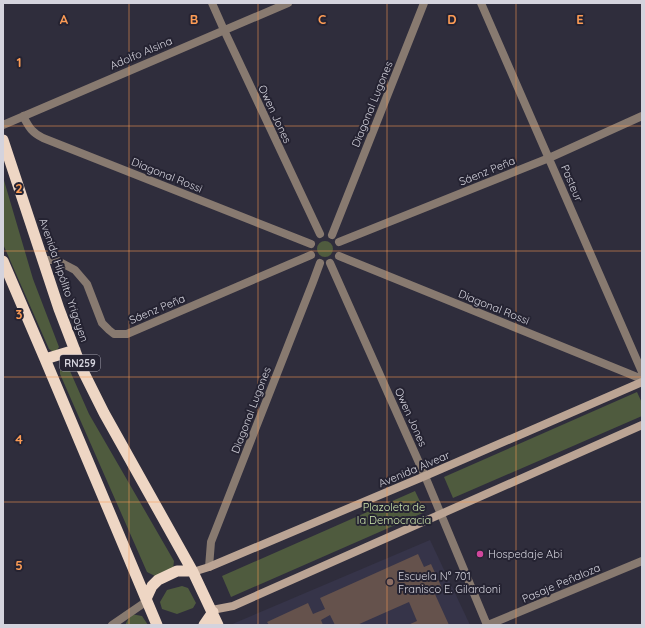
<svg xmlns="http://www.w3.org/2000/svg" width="645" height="628" font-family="Quicksand,sans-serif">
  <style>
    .built { fill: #363449 }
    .green { fill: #4f5b3e }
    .building { fill: #65524c }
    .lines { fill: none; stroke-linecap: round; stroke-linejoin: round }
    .minor { stroke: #887a70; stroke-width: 8 }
    .secondary { stroke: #bba494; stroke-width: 8 }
    .trunk { stroke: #eed6c4; stroke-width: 11 }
    .grid { fill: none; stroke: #fd9c55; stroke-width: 1; stroke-opacity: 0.55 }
    .hotel-dot { fill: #d1479c; stroke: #252332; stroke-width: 1.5 }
    .education-dot { fill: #8d6e63; stroke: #252332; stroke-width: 1.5 }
    .labels { text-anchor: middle; stroke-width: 4; stroke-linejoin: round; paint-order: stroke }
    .shield { fill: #252332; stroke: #a09eaa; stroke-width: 1 }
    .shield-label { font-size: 10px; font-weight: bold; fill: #d4d3dd }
    .street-label { font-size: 11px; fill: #d4d3dd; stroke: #252332 }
    .park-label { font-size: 11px; fill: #cbe4aa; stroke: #252332 }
    .poi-label { font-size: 11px; fill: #d4d3dd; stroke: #252332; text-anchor: start }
    .grid-label { font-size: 13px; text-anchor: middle; font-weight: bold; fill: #fd9c55; stroke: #252332; stroke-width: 4; stroke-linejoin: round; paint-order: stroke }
  </style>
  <rect width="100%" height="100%" fill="#2f2d3c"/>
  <path class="built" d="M 430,540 L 470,625 L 230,625 Z"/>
  <path class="green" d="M 3,177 L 33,279 L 59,347 L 55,353 L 49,349 L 3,244 Z
    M317 249a8 8 0 1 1 16 0a8 8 0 1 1-16 0Z
    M 64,366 L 70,371 L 89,414 L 174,561 L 173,569 L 157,577 L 147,572 L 60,374 L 60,369 Z
    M 637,392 L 642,403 L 642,416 L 453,498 L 444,477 Z
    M 415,491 L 425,512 L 231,597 L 222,576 Z
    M 182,586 L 188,588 L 196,603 L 193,608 L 177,614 L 162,609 L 160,602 L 167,590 Z
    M 131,614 L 142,616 L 148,625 L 125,625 Z"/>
  <path class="building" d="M 418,554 L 424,567 L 431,564 L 442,588 L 434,592 L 449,625 L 408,625 L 417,621 L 409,602 L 357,625 L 335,625 L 330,615 L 321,620 L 323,625 L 269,625 L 267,622 L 308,603 L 313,614 L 325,609 L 320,598 Z"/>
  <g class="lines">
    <path class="minor" d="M 212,3 L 224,30 L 320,234
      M 481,3 L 642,372
      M 23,116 C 29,127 31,132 43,138 L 311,244
      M 3,125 L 288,3
      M 332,235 L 424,3
      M 339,242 L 549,158 L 642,116
      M 339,256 L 642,379
      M 42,260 L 56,260 L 75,270 L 87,284 L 102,323 L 109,330 L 114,334 L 127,334 L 311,255
      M 330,263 L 425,476 L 487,625
      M 209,567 L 211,542 L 313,282 L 320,263
      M 112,625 L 147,601
      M 488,625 L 642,561"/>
    <path class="secondary" d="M 193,572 L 209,567 L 425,476 L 642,382
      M 212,610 L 233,606 L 642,425"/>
    <path class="trunk" d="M 3,140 L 59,309 L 82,369 L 104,413 L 193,572 L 218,625
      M 3,261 L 45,359 L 157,625
      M 45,359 L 75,350
      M 146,599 L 152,586 L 158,580 L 177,571 L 192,571
      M 204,625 L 213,612"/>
  </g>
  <path class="grid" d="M 129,3 L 129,625M 258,3 L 258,625M 387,3 L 387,625M 516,3 L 516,625M 3,126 L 642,126M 3,251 L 642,251M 3,377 L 642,377M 3,502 L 642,502"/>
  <circle class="hotel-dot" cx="480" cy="554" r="4"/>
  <circle class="education-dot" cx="390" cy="582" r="4"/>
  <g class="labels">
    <rect class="shield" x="60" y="355" width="40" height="16" rx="3"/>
    <g class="shield-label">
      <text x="80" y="367">RN259</text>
    </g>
    <g class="street-label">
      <text transform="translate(141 53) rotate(-23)" y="4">Adolfo Alsina</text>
      <text transform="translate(372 104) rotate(-68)" y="4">Diagonal Lugones</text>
      <text transform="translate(275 114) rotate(65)" y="4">Owen Jones</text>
      <text transform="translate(487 171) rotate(-22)" y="4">Sáenz Peña</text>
      <text transform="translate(167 175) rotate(22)" y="4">Diagonal Rossi</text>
      <text transform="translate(572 183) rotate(67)" y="4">Pasteur</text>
      <text transform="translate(64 280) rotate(71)" y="4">Avenida Hipólito Yrigoyen</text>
      <text transform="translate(494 307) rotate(22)" y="4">Diagonal Rossi</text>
      <text transform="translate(157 309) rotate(-23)" y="4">Sáenz Peña</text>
      <text transform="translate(251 410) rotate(-69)" y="4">Diagonal Lugones</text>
      <text transform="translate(411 417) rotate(66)" y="4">Owen Jones</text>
      <text transform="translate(414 469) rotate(-23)" y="4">Avenida Alvear</text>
      <text transform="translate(561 583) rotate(-23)" y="4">Pasaje Peñaloza</text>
    </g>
    <g class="park-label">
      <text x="394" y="511">Plazoleta de<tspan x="394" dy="13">la Democracia</tspan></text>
    </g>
    <g class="poi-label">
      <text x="488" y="558">Hospedaje Abi</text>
      <text x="398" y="580">Escuela N° 701<tspan x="398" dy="13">Franisco E. Gilardoni</tspan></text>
    </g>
  </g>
  <g class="grid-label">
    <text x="64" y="24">A</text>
    <text x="194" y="24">B</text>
    <text x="322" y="24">C</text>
    <text x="452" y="24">D</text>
    <text x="580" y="24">E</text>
    <text x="19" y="67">1</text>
    <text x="19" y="193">2</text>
    <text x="19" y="319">3</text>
    <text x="19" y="444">4</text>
    <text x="19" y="570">5</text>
  </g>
  <rect width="645" height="628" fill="none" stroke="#d4d3dd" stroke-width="8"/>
</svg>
